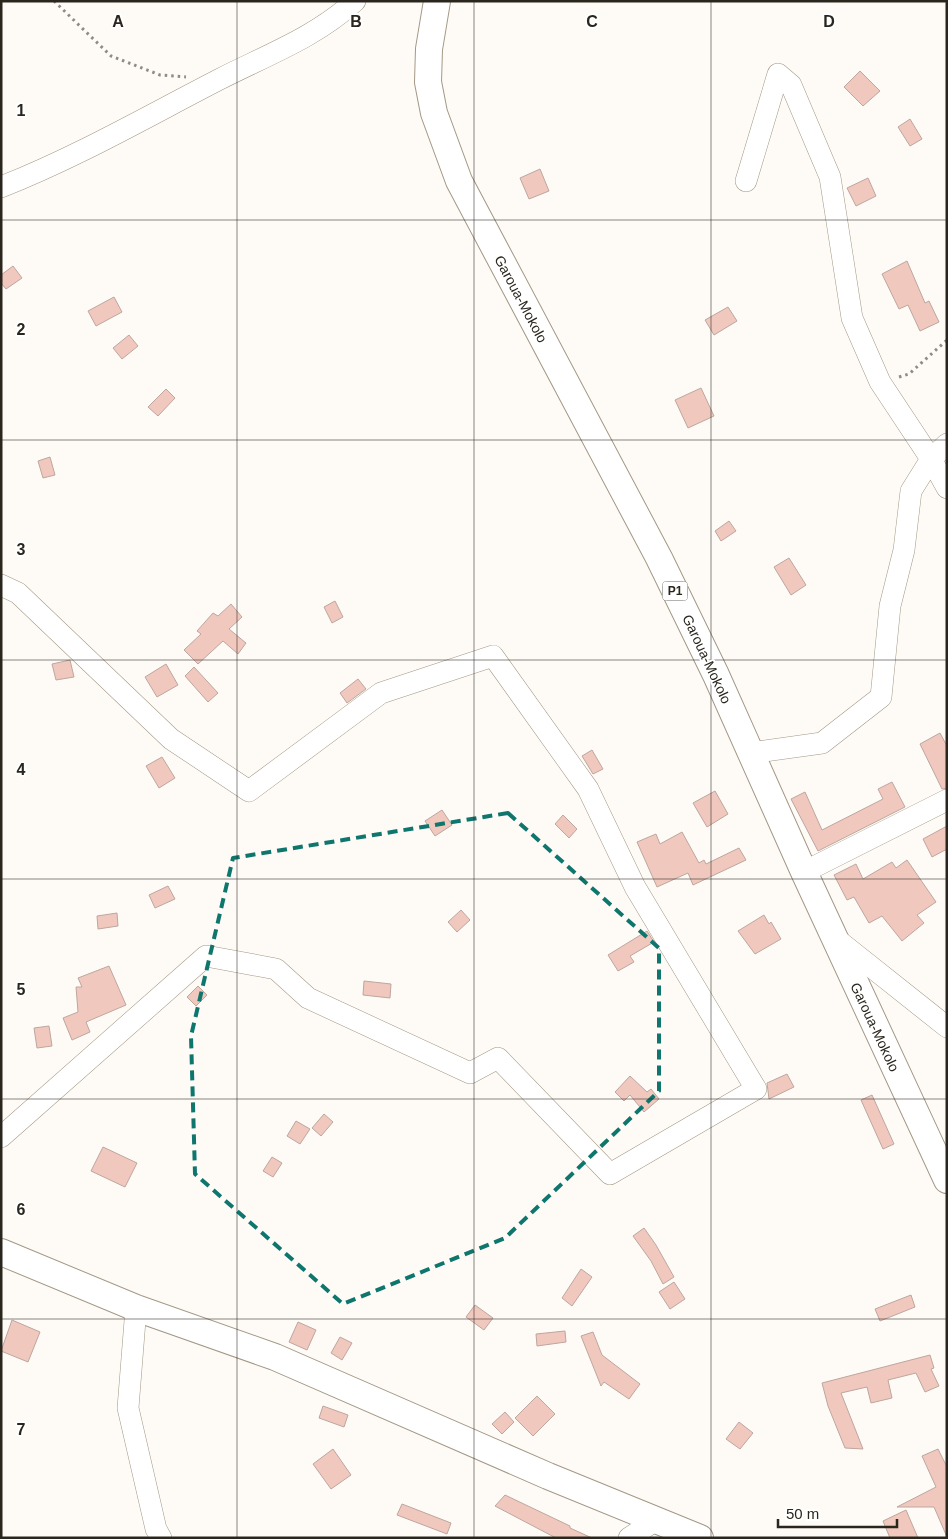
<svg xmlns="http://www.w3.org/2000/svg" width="948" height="1539" font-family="Helvetica,sans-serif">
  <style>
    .building { fill: #f0c8bd; stroke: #bea69f }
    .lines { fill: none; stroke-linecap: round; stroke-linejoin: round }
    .minor-casing { stroke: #a39885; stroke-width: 22 }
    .major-casing { stroke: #a39885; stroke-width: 28 }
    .path { stroke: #8f8c86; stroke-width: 3; stroke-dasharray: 2.5 4; stroke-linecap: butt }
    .minor { stroke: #fff; stroke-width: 21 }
    .major { stroke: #fff; stroke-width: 26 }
    .marked { fill: none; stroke: #0f766e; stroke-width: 4; stroke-dasharray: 10 6; stroke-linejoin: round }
    .grid { fill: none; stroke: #2a261e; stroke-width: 1; stroke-opacity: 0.55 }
    .labels { text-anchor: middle; stroke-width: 4; stroke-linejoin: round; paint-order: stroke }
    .shield { fill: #fff; stroke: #6a6762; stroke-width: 1 }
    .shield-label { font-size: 12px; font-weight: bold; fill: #2a261e }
    .street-label { font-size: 14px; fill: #2a261e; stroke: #fff }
    .grid-label { font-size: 16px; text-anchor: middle; font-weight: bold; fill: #2a261e; stroke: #fff; stroke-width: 4; stroke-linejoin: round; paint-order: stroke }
  </style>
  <rect width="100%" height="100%" fill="#fefbf7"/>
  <path class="building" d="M 860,71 L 880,91 L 863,106 L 844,87 Z
    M 910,119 L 922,139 L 910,146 L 898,127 Z
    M 540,169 L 549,191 L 529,199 L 520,178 Z
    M 868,178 L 876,196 L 856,206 L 847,188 Z
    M 907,261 L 925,303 L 929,301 L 939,322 L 920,331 L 908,305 L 899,309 L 882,274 Z
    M 13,266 L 22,278 L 6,289 L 1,283 L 1,275 Z
    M 114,297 L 122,312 L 96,326 L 88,311 Z
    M 728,307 L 737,321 L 714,335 L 705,320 Z
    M 129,335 L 138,346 L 122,359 L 113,348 Z
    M 701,388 L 714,416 L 688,428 L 675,400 Z
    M 166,389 L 175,398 L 158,416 L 148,407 Z
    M 50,457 L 55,475 L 43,478 L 38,461 Z
    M 729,521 L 736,531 L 721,541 L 715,531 Z
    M 789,558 L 806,585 L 791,595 L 774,567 Z
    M 335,601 L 343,617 L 332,623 L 324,607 Z
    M 231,604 L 242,617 L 229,629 L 246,643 L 238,654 L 223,641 L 198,664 L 184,650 L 201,634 L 197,631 L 213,613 L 218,616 Z
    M 70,660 L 74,677 L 56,680 L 52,664 Z
    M 166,664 L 178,685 L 157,697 L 145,677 Z
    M 194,667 L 218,693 L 208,702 L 185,676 Z
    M 358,679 L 366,689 L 347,703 L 340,693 Z
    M 940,733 L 947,746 L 947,788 L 942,789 L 920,744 Z
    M 592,750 L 603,769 L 593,774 L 582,756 Z
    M 162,757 L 175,778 L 159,788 L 146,766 Z
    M 892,782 L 905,807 L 818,851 L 791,799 L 805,792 L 822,830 L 883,799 L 878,789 Z
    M 715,791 L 728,814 L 707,827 L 693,803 Z
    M 442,810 L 452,825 L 435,836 L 425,821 Z
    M 563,815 L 577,829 L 569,838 L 555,824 Z
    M 947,826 L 947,849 L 932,857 L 923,839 Z
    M 682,832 L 699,863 L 704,860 L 706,864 L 739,848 L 746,860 L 693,885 L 688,873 L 657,887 L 637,842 L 656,834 L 660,844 Z
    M 907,860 L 936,902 L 917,915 L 924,923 L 902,941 L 882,916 L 869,923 L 854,897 L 847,900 L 834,875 L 856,864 L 863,879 L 892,862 L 896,868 Z
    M 168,886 L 175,899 L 155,908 L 149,895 Z
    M 461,910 L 470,920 L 457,932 L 448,922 Z
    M 117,913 L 118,926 L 98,929 L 97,916 Z
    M 764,915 L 769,924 L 771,922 L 781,939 L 755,954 L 738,931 Z
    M 647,931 L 654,942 L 630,956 L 634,962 L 618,971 L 608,955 Z
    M 109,966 L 126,1005 L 86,1022 L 90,1032 L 72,1040 L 63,1018 L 78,1012 L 76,987 L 82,987 L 78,978 Z
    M 364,981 L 391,984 L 390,998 L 363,995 Z
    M 198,986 L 207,995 L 196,1006 L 187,997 Z
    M 49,1026 L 52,1046 L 37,1048 L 34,1028 Z
    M 787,1074 L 794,1087 L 769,1099 L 767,1083 Z
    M 630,1076 L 647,1092 L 651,1089 L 659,1099 L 644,1112 L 630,1095 L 624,1101 L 615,1092 Z
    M 872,1095 L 894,1144 L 883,1149 L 861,1100 Z
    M 324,1114 L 333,1122 L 321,1136 L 312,1128 Z
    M 296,1121 L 310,1129 L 300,1144 L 287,1136 Z
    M 103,1147 L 137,1163 L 125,1187 L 91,1171 Z
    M 272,1157 L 282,1163 L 273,1177 L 263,1171 Z
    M 644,1228 L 656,1245 L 674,1277 L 663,1284 L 651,1261 L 633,1236 Z
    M 581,1269 L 592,1277 L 572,1306 L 562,1298 Z
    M 674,1282 L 685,1299 L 670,1309 L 659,1292 Z
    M 911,1295 L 915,1307 L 880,1321 L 875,1309 Z
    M 475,1305 L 493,1318 L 484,1330 L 466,1317 Z
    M 12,1320 L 40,1332 L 28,1362 L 1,1351 Z
    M 298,1322 L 316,1330 L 307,1350 L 289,1342 Z
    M 565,1331 L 566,1342 L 537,1346 L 536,1334 Z
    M 593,1332 L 602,1355 L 640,1384 L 629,1399 L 604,1382 L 601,1386 L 581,1336 Z
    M 340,1337 L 352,1343 L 342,1360 L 331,1353 Z
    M 930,1355 L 934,1368 L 931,1369 L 939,1386 L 925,1392 L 916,1373 L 888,1380 L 892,1398 L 871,1403 L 867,1387 L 841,1393 L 863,1449 L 845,1448 L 828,1406 L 822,1383 Z
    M 537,1396 L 555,1414 L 533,1436 L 515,1418 Z
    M 323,1406 L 348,1415 L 344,1427 L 319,1418 Z
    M 505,1412 L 514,1422 L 502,1434 L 492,1424 Z
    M 739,1422 L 753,1433 L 740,1449 L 726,1439 Z
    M 333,1449 L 351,1475 L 331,1489 L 313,1464 Z
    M 938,1449 L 947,1467 L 947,1537 L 934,1507 L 897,1507 L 936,1487 L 922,1456 Z
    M 505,1495 L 570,1526 L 570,1528 L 592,1538 L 556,1538 L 495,1506 Z
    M 402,1504 L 451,1523 L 447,1534 L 397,1515 Z
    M 906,1510 L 918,1538 L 890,1538 L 883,1521 Z"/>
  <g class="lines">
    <g class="minor-casing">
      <path id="minor" d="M 746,181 L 778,74 L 791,85 L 830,177 L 852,318 L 880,382 L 931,459 L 947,488
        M 1,187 C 77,157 148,116 220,79 C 267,55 316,37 355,1
        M 1,585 L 18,593 L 171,739 L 249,791 L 381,693 L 493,656 L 588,789 L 635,887 L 756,1089 L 610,1174 L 498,1058 L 470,1073 L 308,998 L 276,969 L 206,956 L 1,1137
        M 751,753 L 822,743 L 881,697 L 890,606 L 904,550 L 911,491 L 931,459 L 947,444
        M 804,872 L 947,800
        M 835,938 L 947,1027
        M 136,1308 L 128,1408 L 156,1529 L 161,1538
        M 629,1538 L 656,1520"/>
    </g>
    <g class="major-casing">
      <path id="major" d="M 437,1 L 429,49 L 428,82 L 434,113 L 459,181 L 659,558 L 716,675 L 804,872 L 947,1180
        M 1,1252 L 136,1308 L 275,1357 L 548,1476 L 700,1538"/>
    </g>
    <path class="path" d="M 54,1 L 111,56 L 160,75 L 186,77
      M 899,377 L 909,374 L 947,340"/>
    <use href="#minor" class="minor"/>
    <use href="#major" class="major"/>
  </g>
  <path class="marked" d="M 508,813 L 659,948 L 659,1091 L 505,1238 L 343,1304 L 195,1174 L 191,1036 L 233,858 Z"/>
  <path class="grid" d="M 237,1 L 237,1538M 474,1 L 474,1538M 711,1 L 711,1538M 1,220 L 947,220M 1,440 L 947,440M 1,660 L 947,660M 1,879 L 947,879M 1,1099 L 947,1099M 1,1319 L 947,1319"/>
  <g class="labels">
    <rect class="shield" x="662.5" y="581.5" width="25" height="19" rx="4"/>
    <g class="shield-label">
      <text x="675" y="595">P1</text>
    </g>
    <g class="street-label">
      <text transform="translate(521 299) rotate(62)" y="5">Garoua-Mokolo</text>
      <text transform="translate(707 659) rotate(65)" y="5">Garoua-Mokolo</text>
      <text transform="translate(875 1027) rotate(65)" y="5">Garoua-Mokolo</text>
    </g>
  </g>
  <g class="grid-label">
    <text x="118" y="27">A</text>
    <text x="356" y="27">B</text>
    <text x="592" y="27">C</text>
    <text x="829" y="27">D</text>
    <text x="21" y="116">1</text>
    <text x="21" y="335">2</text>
    <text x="21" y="555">3</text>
    <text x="21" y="775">4</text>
    <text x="21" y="995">5</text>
    <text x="21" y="1215">6</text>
    <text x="21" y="1435">7</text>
  </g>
  <rect width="948" height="1539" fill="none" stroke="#2a261e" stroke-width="5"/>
  <path d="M778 1519v8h119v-8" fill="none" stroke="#2a261e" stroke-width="2.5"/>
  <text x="786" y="1519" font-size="15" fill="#2a261e" stroke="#ffffff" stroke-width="4" paint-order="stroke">50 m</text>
</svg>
